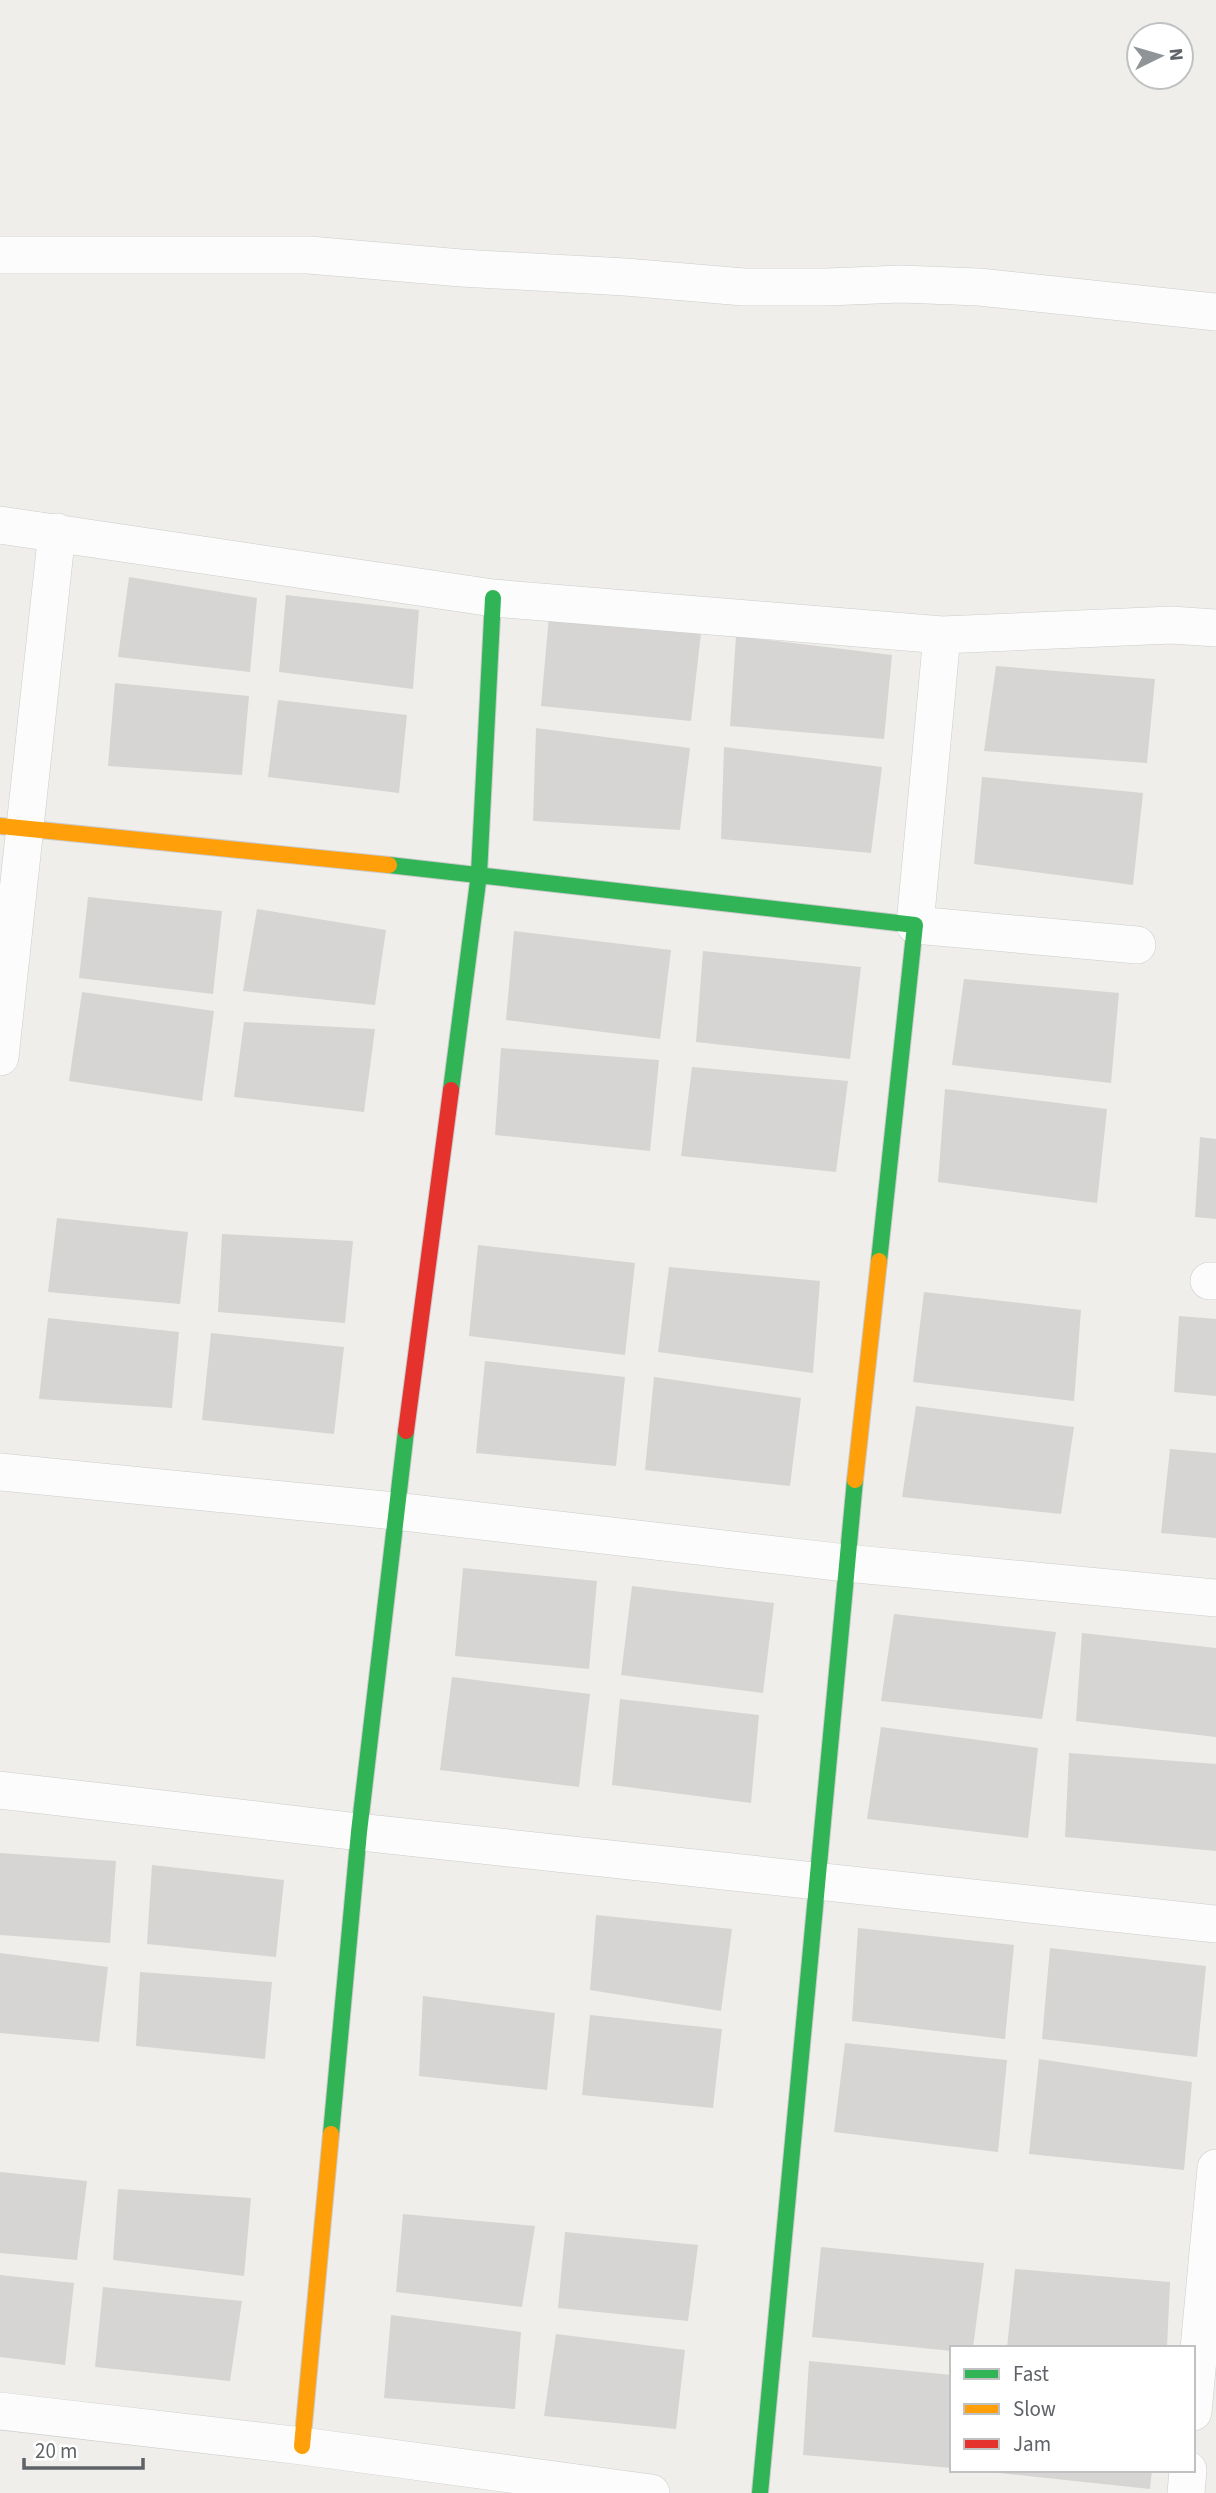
<svg xmlns="http://www.w3.org/2000/svg" width="1216" height="2493" font-family="'Source Sans 3',sans-serif">
  <style>
    .building { fill: #d6d5d3 }
    .lines { fill: none; stroke-linecap: round; stroke-linejoin: round }
    .street-casing { stroke: #cbcccc; stroke-width: 38 }
    .fast-casing { stroke: #cacacb; stroke-width: 18 }
    .slow-casing { stroke: #cacacb; stroke-width: 18 }
    .jam-casing { stroke: #cacacb; stroke-width: 18 }
    .street { stroke: #fdfcfc; stroke-width: 37 }
    .fast { stroke: #30b455; stroke-width: 16 }
    .slow { stroke: #ff9f0a; stroke-width: 16 }
    .jam { stroke: #e5322d; stroke-width: 16 }
  </style>
  <rect width="100%" height="100%" fill="#efeeea"/>
  <path class="building" d="M 129,577 L 257,598 L 250,672 L 118,657 Z
    M 286,595 L 419,610 L 413,689 L 279,672 Z
    M 549,616 L 701,633 L 691,721 L 541,706 Z
    M 736,636 L 892,655 L 884,739 L 730,726 Z
    M 996,666 L 1155,679 L 1147,763 L 984,751 Z
    M 115,683 L 249,696 L 242,775 L 108,766 Z
    M 278,700 L 407,715 L 399,793 L 268,777 Z
    M 536,728 L 690,748 L 680,830 L 533,821 Z
    M 724,747 L 882,767 L 871,853 L 721,839 Z
    M 982,777 L 1143,793 L 1133,885 L 974,864 Z
    M 88,897 L 222,911 L 213,994 L 79,978 Z
    M 257,909 L 386,930 L 375,1005 L 243,991 Z
    M 514,931 L 671,950 L 660,1039 L 506,1020 Z
    M 703,951 L 861,967 L 850,1059 L 696,1042 Z
    M 964,979 L 1119,993 L 1111,1083 L 952,1065 Z
    M 82,992 L 214,1011 L 202,1101 L 69,1081 Z
    M 244,1022 L 375,1029 L 364,1112 L 234,1097 Z
    M 501,1048 L 659,1060 L 650,1151 L 495,1135 Z
    M 692,1067 L 848,1081 L 836,1172 L 681,1156 Z
    M 945,1089 L 1107,1109 L 1097,1203 L 938,1182 Z
    M 1200,1137 L 1216,1139 L 1216,1219 L 1195,1217 Z
    M 57,1218 L 188,1232 L 180,1304 L 48,1292 Z
    M 222,1234 L 353,1241 L 345,1323 L 218,1312 Z
    M 478,1245 L 635,1263 L 625,1355 L 469,1336 Z
    M 669,1267 L 820,1281 L 813,1373 L 658,1352 Z
    M 924,1292 L 1081,1310 L 1074,1401 L 913,1382 Z
    M 1179,1316 L 1216,1319 L 1216,1396 L 1174,1392 Z
    M 48,1318 L 179,1332 L 172,1408 L 39,1399 Z
    M 211,1333 L 344,1347 L 334,1434 L 202,1420 Z
    M 485,1361 L 625,1377 L 616,1466 L 476,1453 Z
    M 654,1377 L 801,1398 L 790,1486 L 645,1470 Z
    M 916,1406 L 1074,1427 L 1061,1514 L 902,1497 Z
    M 1170,1449 L 1216,1453 L 1216,1538 L 1161,1533 Z
    M 463,1568 L 597,1581 L 589,1669 L 455,1656 Z
    M 632,1586 L 774,1603 L 763,1693 L 621,1675 Z
    M 894,1614 L 1056,1632 L 1042,1719 L 881,1701 Z
    M 1082,1633 L 1216,1648 L 1216,1737 L 1076,1721 Z
    M 452,1677 L 590,1694 L 579,1787 L 440,1770 Z
    M 620,1699 L 759,1715 L 751,1803 L 612,1785 Z
    M 881,1727 L 1038,1748 L 1028,1838 L 867,1819 Z
    M 1069,1753 L 1216,1764 L 1216,1851 L 1065,1837 Z
    M 0,1853 L 116,1861 L 110,1943 L 0,1935 Z
    M 152,1865 L 284,1880 L 276,1957 L 147,1944 Z
    M 596,1915 L 732,1929 L 721,2011 L 590,1990 Z
    M 858,1928 L 1014,1945 L 1005,2039 L 852,2021 Z
    M 1050,1948 L 1206,1966 L 1197,2057 L 1042,2039 Z
    M 0,1953 L 108,1967 L 99,2042 L 0,2033 Z
    M 140,1972 L 272,1982 L 265,2059 L 136,2046 Z
    M 423,1996 L 555,2013 L 547,2090 L 419,2076 Z
    M 590,2015 L 722,2029 L 713,2108 L 582,2095 Z
    M 845,2043 L 1007,2060 L 998,2152 L 834,2132 Z
    M 1039,2059 L 1192,2082 L 1184,2170 L 1029,2154 Z
    M 0,2172 L 87,2181 L 77,2260 L 0,2253 Z
    M 118,2189 L 251,2198 L 244,2276 L 113,2260 Z
    M 403,2214 L 535,2226 L 522,2307 L 396,2292 Z
    M 565,2232 L 698,2245 L 688,2321 L 558,2308 Z
    M 821,2247 L 984,2263 L 973,2348 L 952,2348 L 952,2351 L 812,2337 Z
    M 1015,2269 L 1170,2282 L 1167,2348 L 1007,2348 Z
    M 0,2275 L 74,2283 L 65,2365 L 0,2357 Z
    M 103,2287 L 242,2301 L 230,2381 L 95,2367 Z
    M 391,2315 L 521,2332 L 515,2409 L 384,2398 Z
    M 556,2334 L 685,2350 L 676,2429 L 544,2416 Z
    M 809,2361 L 952,2375 L 952,2468 L 803,2455 Z
    M 989,2470 L 1152,2470 L 1150,2489 L 989,2472 Z"/>
  <g class="lines">
    <g class="street-casing">
      <path id="street" d="M 0,255 L 309,255 L 461,268 L 625,277 L 744,287 L 827,287 L 901,284 L 979,287 L 1216,312
        M 0,525 L 493,598 L 942,635 L 1171,625 L 1216,628
        M 942,635 L 915,925 L 1137,945
        M 0,1057 L 57,532
        M 1209,1281 L 1216,1281
        M 0,1472 L 395,1511 L 846,1563 L 1216,1598
        M 0,1790 L 359,1832 L 1216,1924
        M 0,2411 L 302,2446 L 651,2493
        M 1193,2412 L 1216,2168
        M 1186,2493 L 1188,2470"/>
    </g>
    <g class="fast-casing">
      <path id="fast" d="M 389,865 L 915,925 L 879,1261
        M 451,1090 L 479,874 L 493,598
        M 331,2134 L 359,1832 L 406,1431
        M 760,2493 L 855,1480"/>
    </g>
    <g class="slow-casing">
      <path id="slow" d="M 0,826 L 389,865
        M 855,1480 L 879,1261
        M 302,2446 L 331,2134"/>
    </g>
    <g class="jam-casing">
      <path id="jam" d="M 406,1431 L 451,1090"/>
    </g>
    <use href="#street" class="street"/>
    <use href="#fast" class="fast"/>
    <use href="#slow" class="slow"/>
    <use href="#jam" class="jam"/>
  </g>
  <rect x="950" y="2346" width="245" height="126" fill="#ffffff" stroke="#bfc1c3" stroke-width="2"/>
  <rect x="964" y="2369" width="35" height="10" fill="#30b455" stroke="#bfc1c3" stroke-width="2"/>
  <text x="1013" y="2381" font-size="21" fill="#5f6368">Fast</text>
  <rect x="964" y="2404" width="35" height="10" fill="#ff9f0a" stroke="#bfc1c3" stroke-width="2"/>
  <text x="1013" y="2416" font-size="21" fill="#5f6368">Slow</text>
  <rect x="964" y="2439" width="35" height="10" fill="#e5322d" stroke="#bfc1c3" stroke-width="2"/>
  <text x="1013" y="2451" font-size="21" fill="#5f6368">Jam</text>
  <g transform="translate(1160 56) rotate(85)"><circle r="33" fill="#ffffff" stroke="#bfc1c3" stroke-width="2"/>
  <path d="M0-5L12 26L0 18L-12 26Z" fill="#919496"/>
  <text y="-10" font-size="19" font-weight="bold" text-anchor="middle" fill="#5f6368">N</text>
  </g>
  <path d="M24 2458v10h119v-10" fill="none" stroke="#5f6368" stroke-width="3.5"/>
  <text x="35" y="2458" font-size="21" fill="#5f6368" stroke="#ffffff" stroke-width="5" paint-order="stroke">20 m</text>
</svg>
